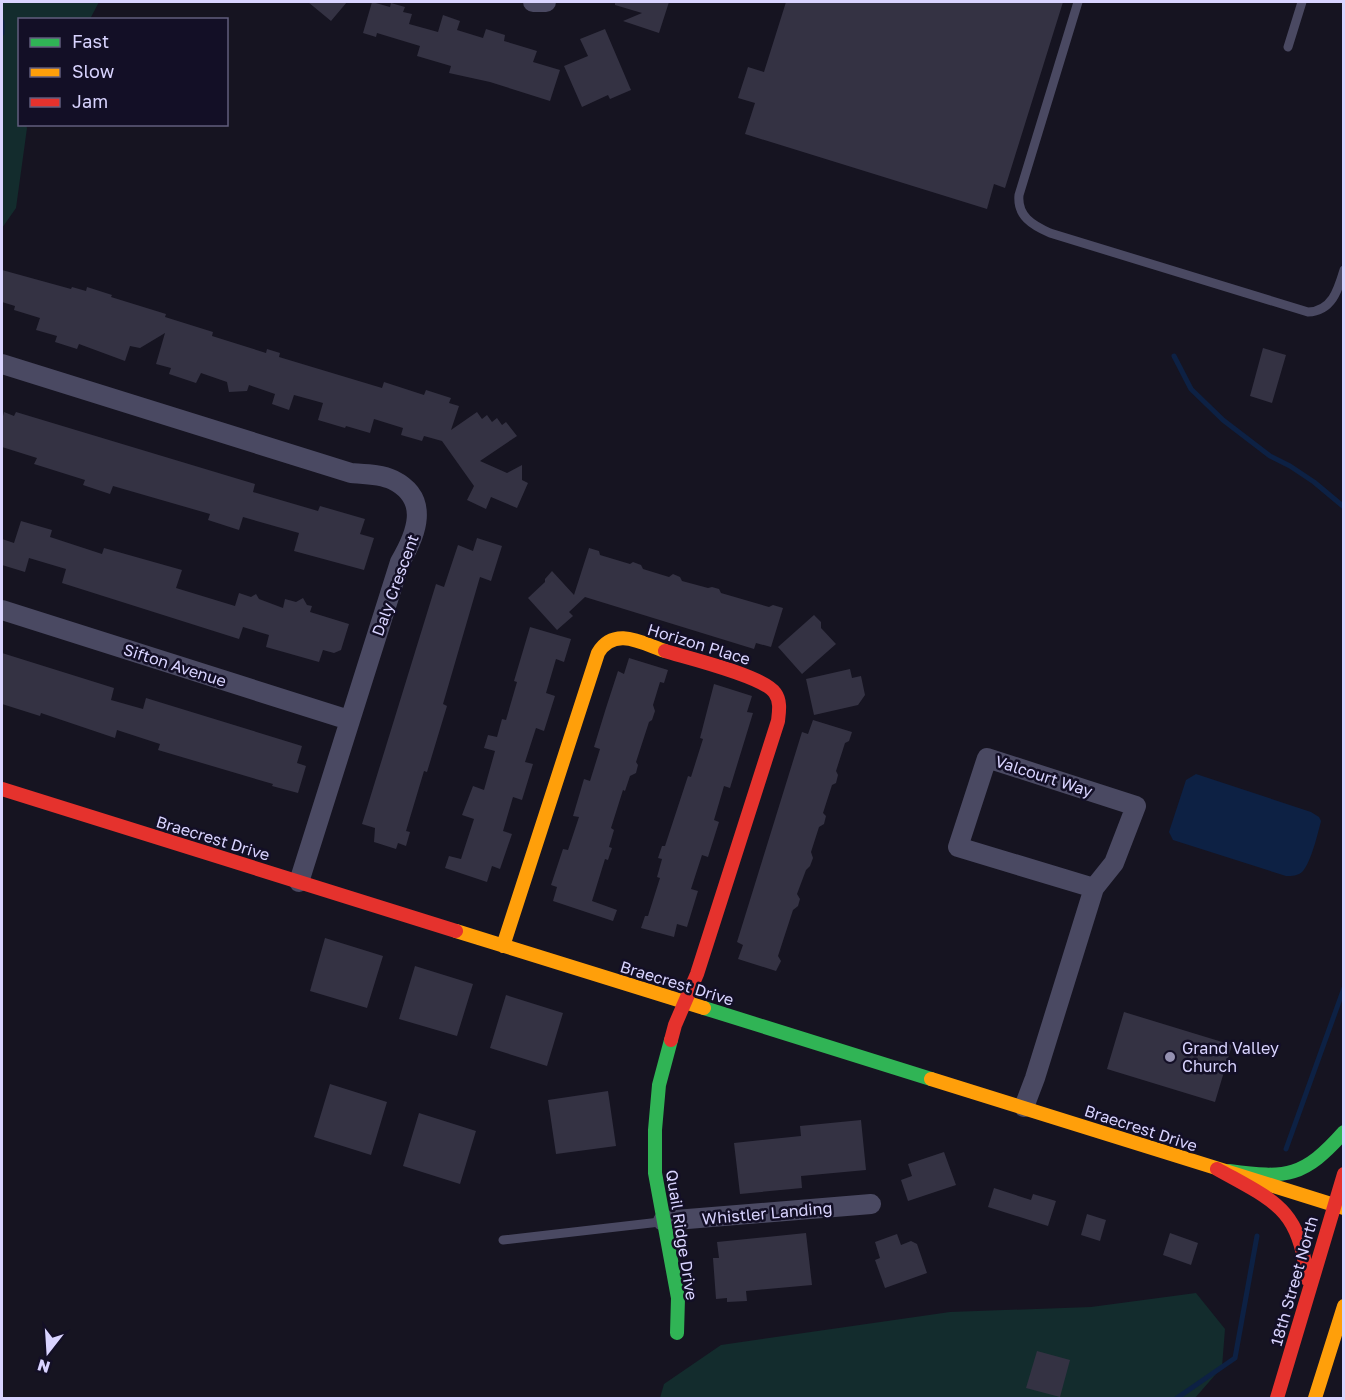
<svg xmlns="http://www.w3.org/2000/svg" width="1345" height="1400" font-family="'Golos Text',sans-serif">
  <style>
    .green { fill: #132c2d }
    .water { fill: #0d2144 }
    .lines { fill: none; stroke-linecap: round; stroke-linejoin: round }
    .stream { stroke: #0d2144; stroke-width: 5 }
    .building { fill: #343243 }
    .lane { stroke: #4a4962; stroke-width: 9 }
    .street { stroke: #4a4962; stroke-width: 20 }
    .fast { stroke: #30b455; stroke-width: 14 }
    .slow { stroke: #ff9f0a; stroke-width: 14 }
    .jam { stroke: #e5322d; stroke-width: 14 }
    .poi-dot { fill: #9591b1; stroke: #130f26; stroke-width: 2 }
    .labels { text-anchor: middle; stroke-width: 5; stroke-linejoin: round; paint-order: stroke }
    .street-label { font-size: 16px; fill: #d9d4ff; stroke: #130f26 }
    .poi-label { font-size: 16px; fill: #d9d4ff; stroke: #130f26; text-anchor: start }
  </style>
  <rect width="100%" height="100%" fill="#161421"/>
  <path class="green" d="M 2,2 L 99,2 L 90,19 L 20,20 L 20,124 L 26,125 L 27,128 L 16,208 L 2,228 Z
    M 1196,1293 L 1225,1329 L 1222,1367 L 1195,1398 L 660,1398 L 664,1384 L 721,1345 L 950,1312 L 1091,1307 Z"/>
  <path class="water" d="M 1196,774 L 1311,812 L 1319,817 L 1321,821 C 1318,833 1311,862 1303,871 C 1298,876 1292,876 1286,876 L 1173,840 L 1169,832 L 1186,780 Z"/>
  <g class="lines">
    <path class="stream" d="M 2,22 L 2,33
      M 1174,356 L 1191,389 L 1223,420 L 1270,456 L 1290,466 L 1314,482 L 1344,507
      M 1286,1149 L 1344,988
      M 1177,1398 L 1235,1358 L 1257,1236"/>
  </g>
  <path class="building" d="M 308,2 L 347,2 L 331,21 Z
    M 372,2 L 390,7 L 391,3 L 405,7 L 403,12 L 412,14 L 409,24 L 438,32 L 443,15 L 460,21 L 457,30 L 483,38 L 486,29 L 505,35 L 504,41 L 537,51 L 533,62 L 560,70 L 550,101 L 490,82 L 449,73 L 451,66 L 417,56 L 420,46 L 377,33 L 376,37 L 363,33 Z
    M 615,2 L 669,2 L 659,33 L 623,21 L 642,13 L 615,5 Z
    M 786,2 L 1063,2 L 1005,188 L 994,184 L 987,209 L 745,134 L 755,103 L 738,98 L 748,67 L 764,72 Z
    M 605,29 L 631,90 L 610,99 L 608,95 L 582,107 L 564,66 L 588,56 L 580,39 Z
    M 2,270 L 71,289 L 72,287 L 86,291 L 87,287 L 112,295 L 111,297 L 166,314 L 165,317 L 213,332 L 212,336 L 266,353 L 267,349 L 280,353 L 279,357 L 382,388 L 384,382 L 424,395 L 426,390 L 451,398 L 449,403 L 459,406 L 451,430 L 477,412 L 482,419 L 487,415 L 492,422 L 497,418 L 502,425 L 506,422 L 517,436 L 480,461 L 507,473 L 522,465 L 522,480 L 528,483 L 517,508 L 491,497 L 486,509 L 467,500 L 474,486 L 442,441 L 424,436 L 422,441 L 401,435 L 403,428 L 374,419 L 370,433 L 346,426 L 345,428 L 318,420 L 323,403 L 294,395 L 289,410 L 272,404 L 275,394 L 249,385 L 247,391 L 229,392 L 227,382 L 201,373 L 196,383 L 169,374 L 171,368 L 156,364 L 165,333 L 140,348 L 130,346 L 125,361 L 79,344 L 77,349 L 55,342 L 57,336 L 36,330 L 40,318 L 14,310 L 15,306 L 2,302 Z
    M 1263,348 L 1286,355 L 1272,403 L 1250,396 Z
    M 4,412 L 14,416 L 16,412 L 255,484 L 253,492 L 318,511 L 320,506 L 365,519 L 360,534 L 374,538 L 364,570 L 294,551 L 299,533 L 243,517 L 239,530 L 208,520 L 210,514 L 113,486 L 110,494 L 83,485 L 85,480 L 34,464 L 37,458 L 2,447 L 2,420 Z
    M 21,521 L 52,530 L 50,537 L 102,554 L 104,548 L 182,570 L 176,588 L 235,606 L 239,593 L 251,597 L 256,594 L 259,599 L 283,608 L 285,599 L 296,602 L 303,598 L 307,605 L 312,606 L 310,612 L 349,624 L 341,650 L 334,653 L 323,650 L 319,662 L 266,647 L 269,635 L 243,627 L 239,639 L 62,583 L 66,569 L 29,558 L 25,572 L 2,565 L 2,539 L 14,543 Z
    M 477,538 L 502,546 L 491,581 L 480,577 L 443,704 L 447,706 L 427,772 L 424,771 L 406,831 L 410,832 L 406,846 L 398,843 L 396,849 L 374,842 L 375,828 L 362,824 L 436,584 L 444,587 L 458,545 L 473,551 Z
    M 589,548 L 599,551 L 600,555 L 630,564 L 633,562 L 641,565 L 643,569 L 669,577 L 673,574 L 680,577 L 682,581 L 708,588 L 712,587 L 719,589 L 721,593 L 769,607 L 773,605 L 783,608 L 771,647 L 756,643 L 754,649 L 585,597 L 569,612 L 573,616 L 557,630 L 528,598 L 545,582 L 545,579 L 552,571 L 574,595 Z
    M 814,615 L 821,622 L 821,628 L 836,644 L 802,674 L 778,647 Z
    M 530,627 L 571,639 L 564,662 L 556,659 L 546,693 L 555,696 L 544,731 L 536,728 L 525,762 L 533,764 L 522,800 L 513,797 L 503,831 L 512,834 L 500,869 L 492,866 L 487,882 L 445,868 L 449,856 L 461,859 L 474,819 L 462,815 L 473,786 L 484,790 L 495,751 L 484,748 L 488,735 L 497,737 L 502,719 L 506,720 L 517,682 L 514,681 Z
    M 2,653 L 114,688 L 111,700 L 143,709 L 146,698 L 302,746 L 297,763 L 306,766 L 298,793 L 272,786 L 273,784 L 158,750 L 160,744 L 117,730 L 115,738 L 41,713 L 40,716 L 2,704 Z
    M 629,658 L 668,670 L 664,683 L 660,682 L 653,705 L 655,711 L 652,720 L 649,722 L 636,762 L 638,765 L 636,773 L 630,776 L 625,791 L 623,790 L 611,828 L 614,830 L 609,847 L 612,848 L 608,860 L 605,859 L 592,901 L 617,910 L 613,921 L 553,901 L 557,887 L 551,885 L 563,849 L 568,850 L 579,817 L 573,816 L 584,779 L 590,781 L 600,749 L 594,747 L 606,708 L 618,671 L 624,674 Z
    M 850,669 L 852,678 L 861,676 L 865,695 L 858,705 L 814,715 L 806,679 Z
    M 714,684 L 752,696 L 747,712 L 753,713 L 730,788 L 724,786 L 714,820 L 719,822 L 708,857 L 702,855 L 691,889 L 698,891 L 687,927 L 677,924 L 674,937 L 641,928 L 645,916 L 648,916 L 660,878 L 657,877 L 662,859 L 658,858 L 662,846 L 665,846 L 688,776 L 691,777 L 703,739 L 700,738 Z
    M 813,720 L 852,732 L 849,741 L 845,743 L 836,771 L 838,775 L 836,783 L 832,785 L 823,813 L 826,816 L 824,824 L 819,827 L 811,852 L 813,858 L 810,866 L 806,870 L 797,894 L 800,899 L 798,906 L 793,910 L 778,956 L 781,961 L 776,971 L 738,959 L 743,945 L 737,942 L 802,732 L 808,734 Z
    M 325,938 L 383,956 L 367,1008 L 310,991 Z
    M 415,966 L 473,984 L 457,1036 L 399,1019 Z
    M 506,995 L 563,1013 L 547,1066 L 490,1048 Z
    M 1124,1012 L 1232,1045 L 1215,1102 L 1107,1069 Z
    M 330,1084 L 387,1102 L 371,1155 L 314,1137 Z
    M 608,1091 L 616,1146 L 556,1154 L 548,1100 Z
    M 419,1113 L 476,1131 L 460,1184 L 403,1166 Z
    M 861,1120 L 866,1170 L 801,1176 L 802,1188 L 740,1194 L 734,1143 L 801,1136 L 800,1126 Z
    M 944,1152 L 956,1185 L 908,1201 L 901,1180 L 912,1176 L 908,1164 Z
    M 994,1188 L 1031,1200 L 1033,1194 L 1056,1201 L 1048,1226 L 988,1207 Z
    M 1087,1214 L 1106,1220 L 1100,1241 L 1081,1235 Z
    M 806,1233 L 812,1285 L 746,1291 L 747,1301 L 727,1302 L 727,1298 L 716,1299 L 713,1258 L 719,1258 L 717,1242 Z
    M 1170,1233 L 1198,1243 L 1191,1265 L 1163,1255 Z
    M 897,1234 L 901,1245 L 911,1241 L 917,1244 L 927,1273 L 885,1288 L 875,1260 L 880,1258 L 875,1242 Z
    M 1037,1351 L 1070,1360 L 1060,1397 L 1026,1388 Z"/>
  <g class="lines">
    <path class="lane" d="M 1078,2 L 1019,195 C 1017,216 1032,225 1050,233 L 1308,312 C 1332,311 1338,290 1344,270
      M 1288,47 L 1302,2
      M 503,1240 L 660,1222"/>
    <path class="street" d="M 533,2 L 546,2
      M 2,364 L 351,473 C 364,474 381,474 393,480 C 431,499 416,535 400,562 L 299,882
      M 2,610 L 349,720
      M 1024,1107 L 1035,1078 L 1094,888 L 1114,863 L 1136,806 L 987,758 L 958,847 L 1094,888
      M 663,1221 L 871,1204"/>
    <path class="fast" d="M 704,1008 L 931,1079
      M 671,1040 L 659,1085 L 655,1130 L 655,1173 L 678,1298 L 677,1333
      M 1229,1171 C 1287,1179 1304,1177 1344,1132"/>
    <path class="slow" d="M 456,931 L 704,1008
      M 503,946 L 598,653 C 614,626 642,643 665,651
      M 931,1079 L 1344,1208
      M 1315,1398 L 1344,1306"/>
    <path class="jam" d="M 665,651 C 688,658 764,676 775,693 C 781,701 779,712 778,721 L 697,974 L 675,1025 L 671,1040
      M 2,789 L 456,931
      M 1217,1169 C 1274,1201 1300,1208 1307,1279
      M 1277,1398 L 1344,1174"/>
  </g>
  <circle class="poi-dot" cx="1170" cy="1057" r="6"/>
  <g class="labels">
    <g class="street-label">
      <text transform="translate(395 585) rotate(-70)" y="6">Daly Crescent</text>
      <text transform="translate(699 644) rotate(17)" y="6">Horizon Place</text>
      <text transform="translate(175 665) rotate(18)" y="6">Sifton Avenue</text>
      <text transform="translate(1044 776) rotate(18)" y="6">Valcourt Way</text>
      <text transform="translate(213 838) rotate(17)" y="6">Braecrest Drive</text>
      <text transform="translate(677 983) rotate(17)" y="6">Braecrest Drive</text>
      <text transform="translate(1141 1128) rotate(18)" y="6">Braecrest Drive</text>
      <text transform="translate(767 1213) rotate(-5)" y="6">Whistler Landing</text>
      <text transform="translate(682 1235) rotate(81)" y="6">Quail Ridge Drive</text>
      <text transform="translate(1294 1281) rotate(-74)" y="6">18th Street North</text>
    </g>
    <g class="poi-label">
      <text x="1182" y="1054">Grand Valley<tspan x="1182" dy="18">Church</tspan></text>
    </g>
  </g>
  <rect width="1345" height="1400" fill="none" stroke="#d9d4ff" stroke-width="6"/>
  <rect x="18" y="18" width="210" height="108" fill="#130f26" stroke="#625e7d" stroke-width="1.5"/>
  <rect x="30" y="38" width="30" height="9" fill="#30b455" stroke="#625e7d" stroke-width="1.5"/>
  <text x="72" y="48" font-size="18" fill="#d9d4ff">Fast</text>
  <rect x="30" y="68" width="30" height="9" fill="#ff9f0a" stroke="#625e7d" stroke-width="1.5"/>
  <text x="72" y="78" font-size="18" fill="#d9d4ff">Slow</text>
  <rect x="30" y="98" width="30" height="9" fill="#e5322d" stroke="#625e7d" stroke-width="1.5"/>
  <text x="72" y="108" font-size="18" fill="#d9d4ff">Jam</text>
  <g transform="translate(48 1352) rotate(197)" stroke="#130f26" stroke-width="4.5" paint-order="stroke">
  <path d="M0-4.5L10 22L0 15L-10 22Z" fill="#d9d4ff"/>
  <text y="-9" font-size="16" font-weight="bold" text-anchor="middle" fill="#d9d4ff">N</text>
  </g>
</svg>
